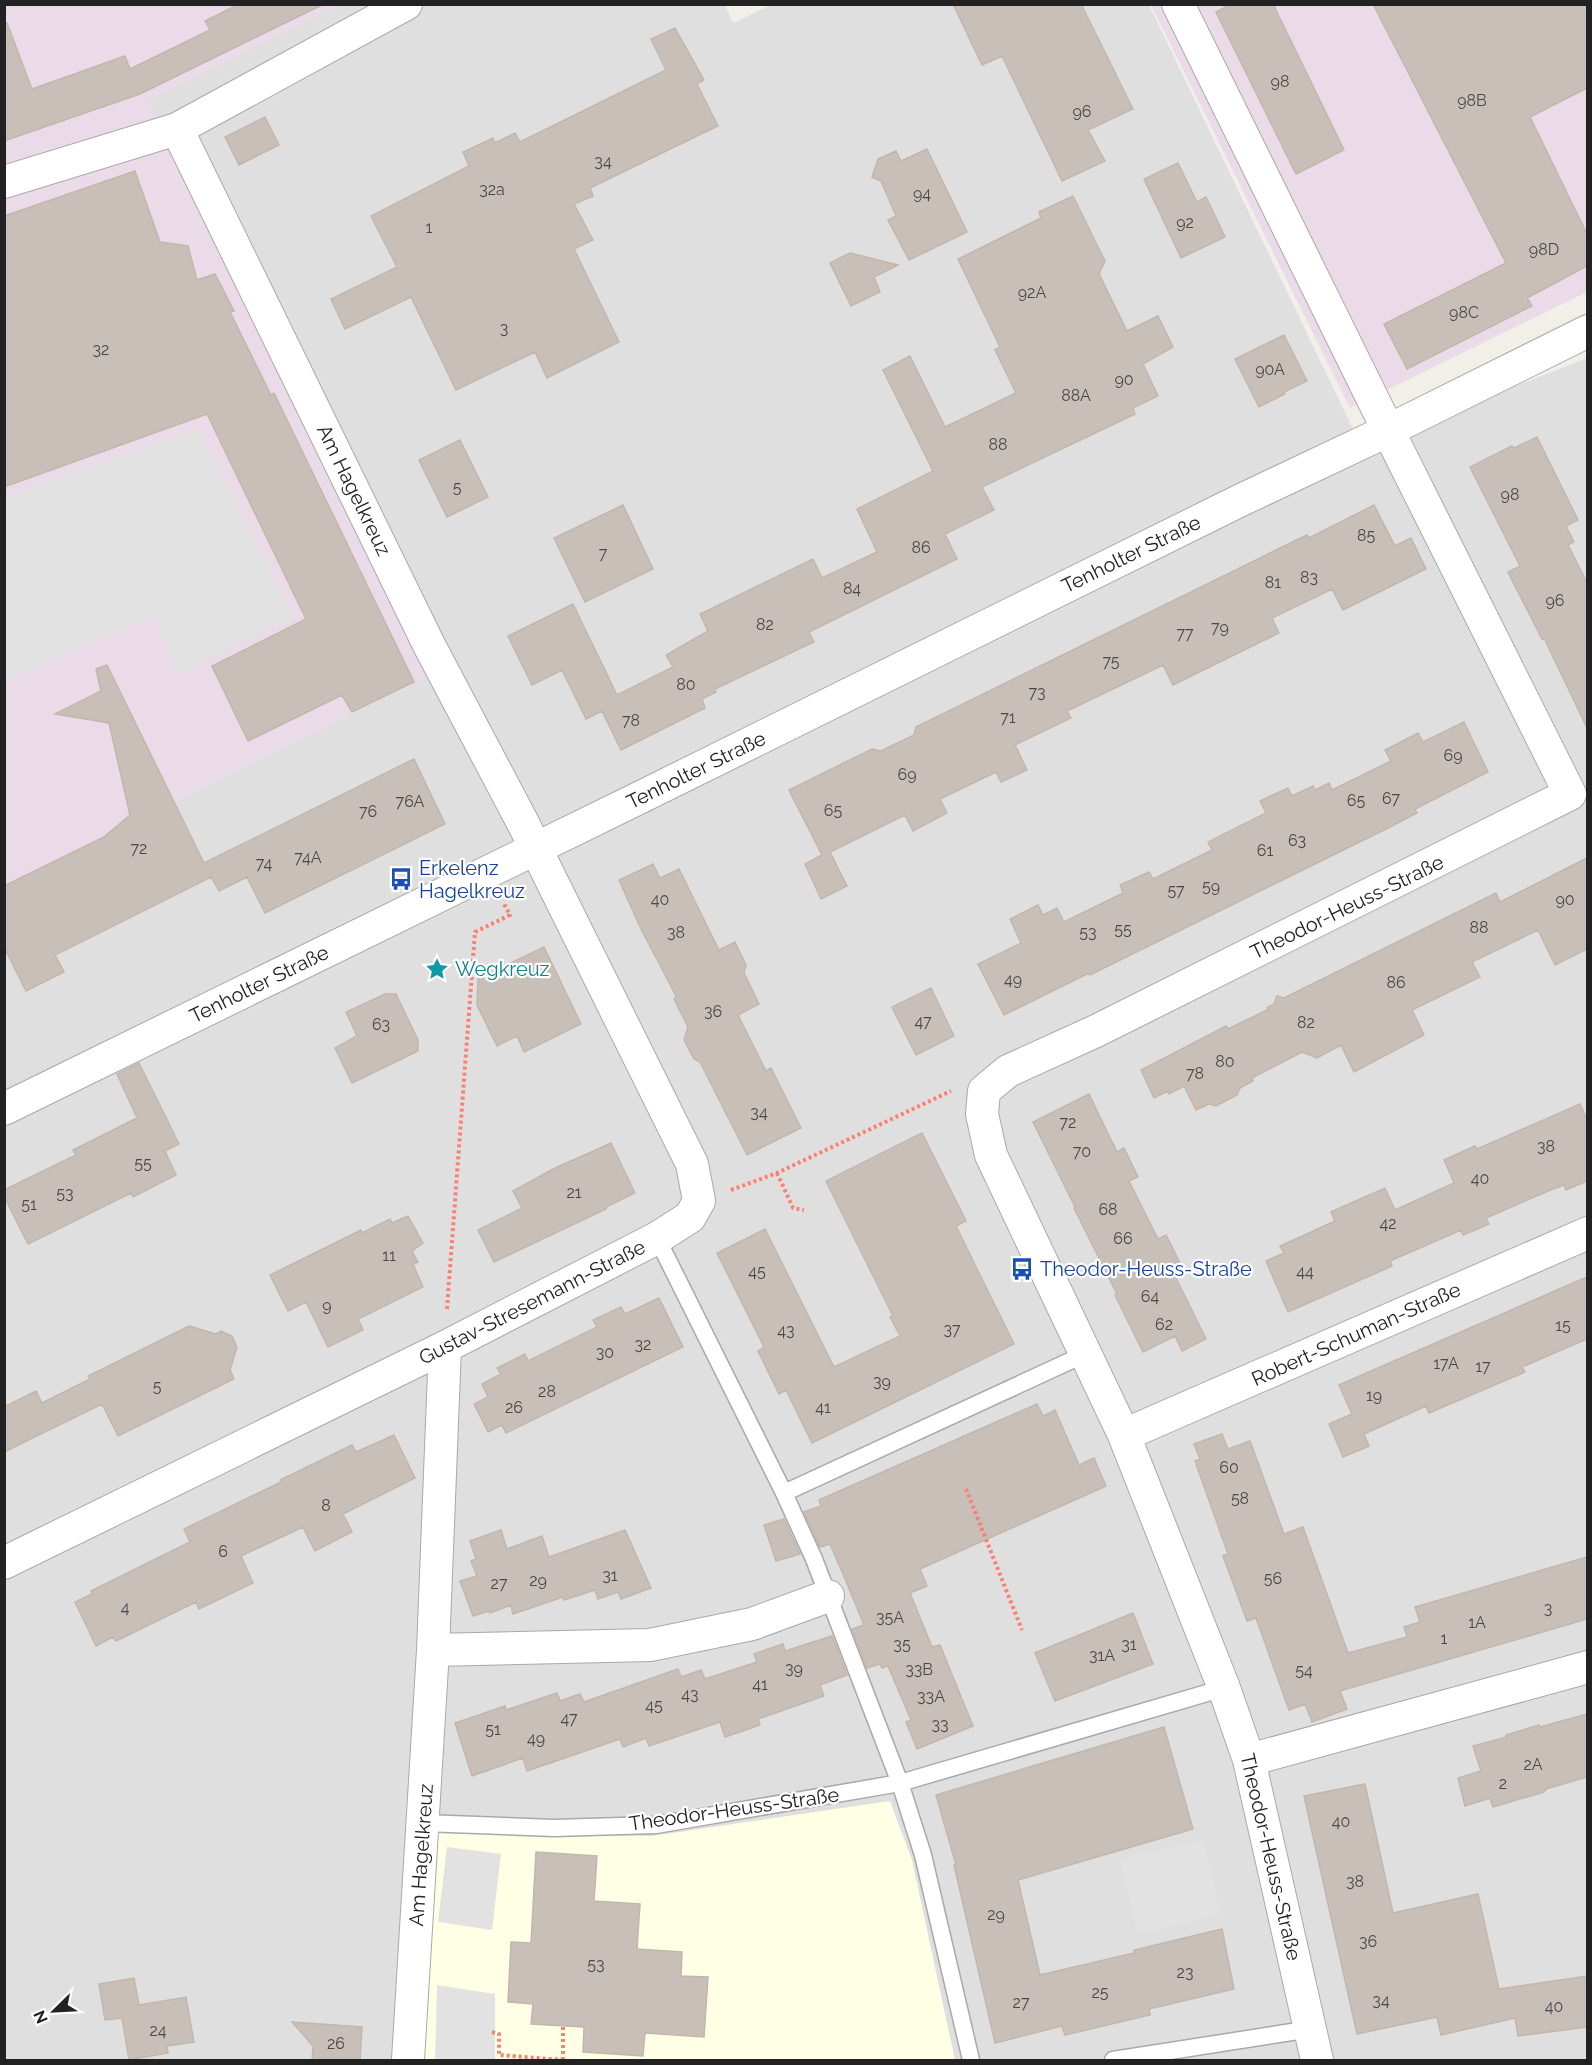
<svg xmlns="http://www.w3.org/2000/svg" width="1592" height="2065" font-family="Raleway,sans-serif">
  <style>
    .residential { fill: #e0dfdf }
    .industrial { fill: #ebdbe8 }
    .education { fill: #ffffe5 }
    .parking { fill: #e2e2e2 }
    .building { fill: #c7bfb8; stroke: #c4b6ab; stroke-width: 1.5 }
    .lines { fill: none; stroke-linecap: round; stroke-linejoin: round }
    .service-casing { stroke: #a9a9a9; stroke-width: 19 }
    .minor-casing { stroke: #a9a9a9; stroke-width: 34 }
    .path { stroke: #fa8072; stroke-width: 4; stroke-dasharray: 3 3; stroke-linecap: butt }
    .service { stroke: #fff; stroke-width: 16 }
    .minor { stroke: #fff; stroke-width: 32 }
    .labels { text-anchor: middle; stroke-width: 4.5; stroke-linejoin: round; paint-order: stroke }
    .number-label { font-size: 16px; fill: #4b4948 }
    .street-label { font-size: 20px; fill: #222; stroke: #fff }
    .transit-label { font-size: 20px; fill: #164399; stroke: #fff; text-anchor: start }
    .culture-label { font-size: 20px; fill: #0d838f; stroke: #fff; text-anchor: start }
  </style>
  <rect width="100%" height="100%" fill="#f2efe9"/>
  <path class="residential" d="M 724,4 L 733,23 L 773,4 L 1149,5 L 1366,456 L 1468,405 L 1587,358 L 1587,2060 L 5,2060 L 5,684 L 431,675 L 147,100 L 339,5 Z"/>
  <path class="industrial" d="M 5,5 L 339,5 L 148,100 L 431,675 L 5,887 Z
    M 1151,5 L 1587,5 L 1587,292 L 1350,408 Z"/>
  <path class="education" d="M 890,1801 L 912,1860 L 955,2060 L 421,2060 L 433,1833 L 652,1836 Z"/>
  <path class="parking" d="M 199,428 L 294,616 L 179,674 L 152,615 L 5,681 L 5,498 Z
    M 1203,1840 L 1221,1914 L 1138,1934 L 1120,1859 Z
    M 447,1847 L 501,1854 L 492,1930 L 438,1922 Z
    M 437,1985 L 495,1994 L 495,2060 L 435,2060 Z"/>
  <path class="building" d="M 239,4 L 324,4 L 140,94 L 4,141 L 4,24 L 7,23 L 32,89 L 125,56 L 130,69 L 210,30 L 205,21 Z
    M 953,4 L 1081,4 L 1133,109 L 1088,130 L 1105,161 L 1062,181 L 1002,56 L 982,65 Z
    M 1231,4 L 1273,4 L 1344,150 L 1296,174 L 1216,12 Z
    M 1373,4 L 1587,4 L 1587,88 L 1530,117 L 1587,234 L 1587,266 L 1527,298 L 1532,306 L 1407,369 L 1384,324 L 1506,263 Z
    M 675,28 L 704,80 L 697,84 L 718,126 L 590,188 L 593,196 L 574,204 L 593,240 L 574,249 L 619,342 L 547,378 L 535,352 L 456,390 L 411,297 L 345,329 L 331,299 L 397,267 L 371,216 L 469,166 L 463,152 L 493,138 L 495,143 L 515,133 L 520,142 L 666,70 L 651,39 Z
    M 265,117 L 279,145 L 239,165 L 225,137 Z
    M 927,149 L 967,232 L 909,260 L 888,220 L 896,216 L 881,181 L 872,177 L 878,159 L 896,151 L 901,161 Z
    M 1178,163 L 1197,202 L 1206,197 L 1225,237 L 1181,258 L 1144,179 Z
    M 135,171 L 160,242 L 188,246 L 197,280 L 215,274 L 234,311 L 230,312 L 271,395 L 274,393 L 414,682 L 352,712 L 342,695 L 248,741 L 212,666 L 306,619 L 207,414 L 4,487 L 4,216 Z
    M 1073,196 L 1105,261 L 1099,274 L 1127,331 L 1158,316 L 1173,347 L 1143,364 L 1158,396 L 1133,408 L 1135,414 L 982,487 L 994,510 L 945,534 L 957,559 L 809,632 L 814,642 L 715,689 L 716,692 L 702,699 L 705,708 L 621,750 L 602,711 L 586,719 L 562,670 L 532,685 L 508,636 L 573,604 L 617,695 L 673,667 L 666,655 L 708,631 L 700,614 L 813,559 L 822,578 L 877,552 L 857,509 L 933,471 L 883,370 L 910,356 L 945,427 L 1016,393 L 995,350 L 1000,347 L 958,259 L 1041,218 L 1039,212 Z
    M 850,253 L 898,265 L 874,277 L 880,292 L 851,306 L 830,263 Z
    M 1284,335 L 1307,381 L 1284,392 L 1285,394 L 1259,407 L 1235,359 Z
    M 1537,437 L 1578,520 L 1566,526 L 1574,542 L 1568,545 L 1587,583 L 1587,728 L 1544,638 L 1542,639 L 1508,572 L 1520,566 L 1470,467 L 1512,446 L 1514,448 Z
    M 460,440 L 488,497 L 447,517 L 419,460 Z
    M 623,505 L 653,569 L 585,602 L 554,538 Z
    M 1374,505 L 1395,546 L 1411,538 L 1426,569 L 1343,610 L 1332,589 L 1272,618 L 1279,633 L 1173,685 L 1163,665 L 1067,711 L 1071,718 L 1015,745 L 1027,770 L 1001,782 L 996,772 L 940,799 L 947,813 L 913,831 L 905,815 L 830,852 L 847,886 L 821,899 L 805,864 L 822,855 L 789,790 L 872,749 L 881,751 L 914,735 L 916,727 L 1276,550 L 1307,535 L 1309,538 Z
    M 107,665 L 204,863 L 414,759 L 445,824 L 265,913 L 247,877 L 219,891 L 211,877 L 55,955 L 64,972 L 26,991 L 4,947 L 4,886 L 104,837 L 130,815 L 109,723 L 55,714 L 101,691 L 96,669 Z
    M 1464,722 L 1488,772 L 1415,809 L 1417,813 L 1388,828 L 1090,975 L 1089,973 L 1004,1015 L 978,964 L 1021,943 L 1010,919 L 1038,905 L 1043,915 L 1057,908 L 1064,922 L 1123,893 L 1120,885 L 1149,872 L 1153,879 L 1212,850 L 1208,842 L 1266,813 L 1260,801 L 1288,788 L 1292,796 L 1313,786 L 1315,790 L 1329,783 L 1332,790 L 1391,761 L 1385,750 L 1418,733 L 1423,742 Z
    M 1587,858 L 1587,949 L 1555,965 L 1538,930 L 1472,962 L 1480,977 L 1412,1010 L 1424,1035 L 1354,1072 L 1341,1045 L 1317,1058 L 1302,1052 L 1252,1078 L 1253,1081 L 1240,1088 L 1237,1095 L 1216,1106 L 1209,1104 L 1196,1110 L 1184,1086 L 1169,1094 L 1168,1091 L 1154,1098 L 1141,1070 L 1226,1026 L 1228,1029 L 1267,1010 L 1268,1007 L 1274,1004 L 1277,996 L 1284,998 L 1496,893 L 1500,902 Z
    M 653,864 L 660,878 L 679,869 L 719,950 L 735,942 L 746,965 L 744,973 L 759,1004 L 738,1015 L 766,1071 L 771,1068 L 801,1128 L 747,1155 L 700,1062 L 694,1059 L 684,1040 L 688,1027 L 674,999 L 676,996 L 641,929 L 619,880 Z
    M 544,947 L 581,1024 L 524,1052 L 517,1036 L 497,1046 L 477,1005 L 478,979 Z
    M 931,988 L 954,1036 L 916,1055 L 892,1007 Z
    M 385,994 L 396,994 L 418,1040 L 418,1051 L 352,1083 L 335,1048 L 357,1036 L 346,1012 Z
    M 139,1063 L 179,1144 L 165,1151 L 176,1175 L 133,1197 L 131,1193 L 28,1244 L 4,1196 L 4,1190 L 76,1155 L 73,1150 L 137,1118 L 117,1074 Z
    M 1089,1094 L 1117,1152 L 1124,1148 L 1138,1177 L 1129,1181 L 1158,1239 L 1166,1235 L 1180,1263 L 1171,1268 L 1206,1339 L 1182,1351 L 1175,1336 L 1143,1352 L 1115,1295 L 1117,1294 L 1074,1208 L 1075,1207 L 1033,1122 Z
    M 1580,1104 L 1587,1120 L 1587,1181 L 1566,1190 L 1564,1185 L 1548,1191 L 1486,1218 L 1489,1224 L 1463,1235 L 1461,1230 L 1390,1261 L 1392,1266 L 1288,1312 L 1266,1261 L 1284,1253 L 1280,1246 L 1335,1221 L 1331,1212 L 1385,1188 L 1395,1210 L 1454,1183 L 1444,1160 L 1475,1146 L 1477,1149 Z
    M 922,1133 L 966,1221 L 956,1226 L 1014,1344 L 812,1443 L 786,1390 L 779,1394 L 758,1351 L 764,1347 L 717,1253 L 765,1229 L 834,1367 L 900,1336 L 890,1317 L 893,1316 L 826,1181 Z
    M 611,1143 L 635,1193 L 606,1207 L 606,1209 L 494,1262 L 478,1230 L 522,1208 L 513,1191 L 553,1169 Z
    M 408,1216 L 423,1243 L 412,1251 L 418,1262 L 413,1264 L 423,1287 L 358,1319 L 363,1330 L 328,1347 L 306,1302 L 288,1311 L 270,1275 L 361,1230 L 362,1233 L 390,1219 L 392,1223 Z
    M 1587,1277 L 1587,1339 L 1522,1367 L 1525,1372 L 1429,1413 L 1426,1406 L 1364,1434 L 1369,1446 L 1343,1457 L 1329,1424 L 1352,1414 L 1339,1385 Z
    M 659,1298 L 683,1347 L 506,1433 L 502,1425 L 488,1432 L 474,1404 L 488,1397 L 482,1384 L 501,1374 L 497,1368 L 525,1354 L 528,1361 L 597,1327 L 593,1320 L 621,1307 L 625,1314 Z
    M 189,1326 L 216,1334 L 221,1331 L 232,1336 L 237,1347 L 230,1370 L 234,1379 L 118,1436 L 102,1404 L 4,1452 L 4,1407 L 36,1391 L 42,1403 L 90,1379 L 88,1376 Z
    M 1037,1404 L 1043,1416 L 1055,1410 L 1079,1465 L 1094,1458 L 1106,1486 L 920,1569 L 927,1586 L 910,1593 L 932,1647 L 940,1645 L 973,1726 L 917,1749 L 906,1722 L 911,1720 L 888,1666 L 882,1668 L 880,1664 L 867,1668 L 852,1629 L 864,1625 L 843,1574 L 830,1544 L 820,1547 L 804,1512 L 821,1506 L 819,1500 Z
    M 1222,1434 L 1228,1449 L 1250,1441 L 1284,1534 L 1303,1527 L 1348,1653 L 1407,1637 L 1404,1627 L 1420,1622 L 1415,1607 L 1587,1557 L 1587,1619 L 1340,1691 L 1347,1709 L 1312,1722 L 1305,1704 L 1289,1710 L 1256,1618 L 1247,1621 L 1223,1556 L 1228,1554 L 1195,1461 L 1200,1459 L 1194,1444 Z
    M 394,1435 L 415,1478 L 343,1514 L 352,1532 L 315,1551 L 303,1527 L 241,1556 L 253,1583 L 199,1609 L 196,1602 L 116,1641 L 113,1637 L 96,1646 L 75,1602 L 92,1594 L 91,1591 L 190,1542 L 184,1529 L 281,1482 L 280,1480 L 352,1445 L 356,1452 Z
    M 784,1519 L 800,1554 L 776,1561 L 764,1525 Z
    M 501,1530 L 507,1549 L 542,1536 L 549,1557 L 625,1530 L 651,1588 L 621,1599 L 618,1592 L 598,1599 L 595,1590 L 564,1600 L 563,1597 L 513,1614 L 511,1605 L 490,1613 L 489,1611 L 473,1616 L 460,1581 L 477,1576 L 471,1561 L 476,1559 L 470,1541 Z
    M 1133,1613 L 1153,1664 L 1055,1701 L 1035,1653 Z
    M 832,1636 L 847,1675 L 820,1685 L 824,1696 L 758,1719 L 760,1725 L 725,1737 L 720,1722 L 649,1746 L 646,1738 L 623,1747 L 620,1739 L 527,1771 L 523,1758 L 472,1776 L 455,1723 L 505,1706 L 506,1710 L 557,1693 L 560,1701 L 580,1694 L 584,1702 L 678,1669 L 681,1677 L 701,1670 L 705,1679 L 757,1662 L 754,1654 L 768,1649 L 783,1644 L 785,1651 Z
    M 1587,1714 L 1587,1777 L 1546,1789 L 1544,1792 L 1493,1807 L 1490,1798 L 1465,1806 L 1458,1778 L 1481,1771 L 1473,1746 L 1507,1737 L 1506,1735 L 1539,1725 L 1540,1727 Z
    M 1164,1727 L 1193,1829 L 1018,1880 L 1040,1975 L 1134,1953 L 1134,1950 L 1222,1929 L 1234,1989 L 1149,2009 L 1150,2015 L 1065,2035 L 1062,2026 L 995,2043 L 954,1865 L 956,1865 L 936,1795 Z
    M 1365,1784 L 1393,1913 L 1478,1894 L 1499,1989 L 1587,1976 L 1587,2027 L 1518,2036 L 1515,2018 L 1441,2035 L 1437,2017 L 1357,2034 L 1304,1796 Z
    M 536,1852 L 597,1856 L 594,1901 L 640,1904 L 637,1949 L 682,1952 L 681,1976 L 708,1977 L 704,2037 L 645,2033 L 643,2056 L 583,2052 L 584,2027 L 531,2024 L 533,2004 L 508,2002 L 511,1942 L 531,1943 Z
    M 134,1978 L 139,2005 L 186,1997 L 194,2042 L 167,2046 L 168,2053 L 129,2060 L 122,2018 L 105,2020 L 99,1984 Z
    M 292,2022 L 362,2027 L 360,2061 L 312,2061 L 313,2046 Z"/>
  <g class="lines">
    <g class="service-casing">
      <path id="service" d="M 657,1238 L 784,1493 L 814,1559 L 900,1783 L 923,1855 L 971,2060
        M 784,1493 L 1085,1354
        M 423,1823 L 554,1828 L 656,1825 L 900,1783 L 1224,1688
        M 1113,2060 L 1311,2029"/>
    </g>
    <g class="minor-casing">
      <path id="minor" d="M 1178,4 C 1307,269 1438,531 1570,794 L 1096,1031 L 1008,1071 L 984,1091 L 982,1114 L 991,1155 L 1124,1435 L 1224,1688 L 1249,1760 L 1317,2060
        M 4,182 L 177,129 L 406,4
        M 4,1109 L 641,797 L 1239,501 L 1387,431 L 1588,331
        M 1124,1435 L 1588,1233
        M 4,1563 L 445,1347 L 657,1238 L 690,1217 L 699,1201 L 692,1164 L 524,825 L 429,645 L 177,129
        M 433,1650 L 650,1645 L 752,1624 L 828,1596
        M 1249,1760 L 1588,1667
        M 408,2060 L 433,1650 L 445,1347"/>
    </g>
    <path class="path" d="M 777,1173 L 793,1208 L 804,1210
      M 731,1190 L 777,1173 L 951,1091
      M 447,1309 L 475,932 L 510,915 L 503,902
      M 966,1489 L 1022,1630
      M 492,2032 L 499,2034 L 499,2055 L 563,2060
      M 563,2060 L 563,2026"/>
    <use href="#service" class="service"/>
    <use href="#minor" class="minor"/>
  </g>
  <defs>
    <g id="bus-bare" transform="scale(1.8)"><path d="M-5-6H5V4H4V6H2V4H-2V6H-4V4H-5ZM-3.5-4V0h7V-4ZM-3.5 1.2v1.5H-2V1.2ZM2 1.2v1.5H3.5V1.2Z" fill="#1a4fb4" stroke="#fff" stroke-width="2.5" paint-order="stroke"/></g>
    <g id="sight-bare" transform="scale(1.8)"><path d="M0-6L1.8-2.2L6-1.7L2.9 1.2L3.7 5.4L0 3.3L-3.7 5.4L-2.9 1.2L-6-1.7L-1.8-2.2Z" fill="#0f9aa8" stroke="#fff" stroke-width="2.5" paint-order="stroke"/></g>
  </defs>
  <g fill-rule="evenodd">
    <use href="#bus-bare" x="401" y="879"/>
    <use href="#sight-bare" x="437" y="969"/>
    <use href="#bus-bare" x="1022" y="1269"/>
  </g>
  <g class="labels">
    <g class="number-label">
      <text x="1280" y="87">98</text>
      <text x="1472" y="106">98B</text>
      <text x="1082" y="117">96</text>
      <text x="603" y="167">34</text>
      <text x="492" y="195">32a</text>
      <text x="922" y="199">94</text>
      <text x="1185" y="228">92</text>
      <text x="429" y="233">1</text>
      <text x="1544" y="255">98D</text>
      <text x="1032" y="298">92A</text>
      <text x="1464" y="318">98C</text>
      <text x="504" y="334">3</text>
      <text x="101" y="355">32</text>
      <text x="1270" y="375">90A</text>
      <text x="1124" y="385">90</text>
      <text x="1076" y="401">88A</text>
      <text x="998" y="450">88</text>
      <text x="457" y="493">5</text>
      <text x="1510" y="500">98</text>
      <text x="1366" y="541">85</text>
      <text x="921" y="553">86</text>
      <text x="603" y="559">7</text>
      <text x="1309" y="583">83</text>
      <text x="1273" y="588">81</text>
      <text x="852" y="594">84</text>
      <text x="1555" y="606">96</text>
      <text x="765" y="630">82</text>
      <text x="1220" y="633">79</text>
      <text x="1185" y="639">77</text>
      <text x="1111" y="667">75</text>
      <text x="686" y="690">80</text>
      <text x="1037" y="698">73</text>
      <text x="1008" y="723">71</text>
      <text x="631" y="726">78</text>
      <text x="1453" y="761">69</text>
      <text x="907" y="780">69</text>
      <text x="1391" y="804">67</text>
      <text x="1356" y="806">65</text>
      <text x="410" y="807">76A</text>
      <text x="833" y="816">65</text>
      <text x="368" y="817">76</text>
      <text x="1297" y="846">63</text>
      <text x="139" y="854">72</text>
      <text x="1265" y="856">61</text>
      <text x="308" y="863">74A</text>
      <text x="264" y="869">74</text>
      <text x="1211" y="892">59</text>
      <text x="1176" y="896">57</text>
      <text x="660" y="905">40</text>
      <text x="1565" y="905">90</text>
      <text x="1479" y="933">88</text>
      <text x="1123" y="935">55</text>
      <text x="676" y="938">38</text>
      <text x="1088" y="938">53</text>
      <text x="1013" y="985">49</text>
      <text x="1396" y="988">86</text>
      <text x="713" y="1017">36</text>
      <text x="923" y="1027">47</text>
      <text x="1306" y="1028">82</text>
      <text x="381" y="1030">63</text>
      <text x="1225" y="1067">80</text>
      <text x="1195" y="1079">78</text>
      <text x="759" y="1118">34</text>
      <text x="1068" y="1128">72</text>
      <text x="1546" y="1152">38</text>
      <text x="1082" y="1157">70</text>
      <text x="143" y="1169">55</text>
      <text x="1480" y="1184">40</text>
      <text x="574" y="1198">21</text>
      <text x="65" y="1199">53</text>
      <text x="29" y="1210">51</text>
      <text x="1108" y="1215">68</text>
      <text x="1388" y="1229">42</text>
      <text x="1123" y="1244">66</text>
      <text x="389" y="1261">11</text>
      <text x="757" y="1277">45</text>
      <text x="1305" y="1277">44</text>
      <text x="1150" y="1302">64</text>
      <text x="327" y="1311">9</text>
      <text x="1164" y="1330">62</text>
      <text x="1563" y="1331">15</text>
      <text x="952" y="1335">37</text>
      <text x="786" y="1336">43</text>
      <text x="643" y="1350">32</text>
      <text x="605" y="1358">30</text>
      <text x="1446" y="1369">17A</text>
      <text x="1483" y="1372">17</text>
      <text x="882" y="1387">39</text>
      <text x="157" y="1392">5</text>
      <text x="547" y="1397">28</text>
      <text x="1374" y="1401">19</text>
      <text x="514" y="1413">26</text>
      <text x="823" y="1413">41</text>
      <text x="1229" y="1473">60</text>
      <text x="1240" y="1504">58</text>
      <text x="326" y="1511">8</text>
      <text x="223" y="1557">6</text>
      <text x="610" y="1581">31</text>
      <text x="1273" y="1584">56</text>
      <text x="538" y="1586">29</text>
      <text x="499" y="1589">27</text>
      <text x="125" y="1613">4</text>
      <text x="1548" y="1614">3</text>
      <text x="890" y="1623">35A</text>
      <text x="1477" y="1628">1A</text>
      <text x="1444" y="1644">1</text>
      <text x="902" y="1650">35</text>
      <text x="1129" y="1650">31</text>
      <text x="1102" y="1661">31A</text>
      <text x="794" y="1674">39</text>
      <text x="919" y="1675">33B</text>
      <text x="1304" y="1676">54</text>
      <text x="760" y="1690">41</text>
      <text x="690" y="1700">43</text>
      <text x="931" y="1702">33A</text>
      <text x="654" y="1711">45</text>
      <text x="569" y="1724">47</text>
      <text x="940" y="1730">33</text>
      <text x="493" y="1735">51</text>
      <text x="536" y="1744">49</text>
      <text x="1533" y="1770">2A</text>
      <text x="1503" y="1789">2</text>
      <text x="1341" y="1827">40</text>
      <text x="1355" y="1887">38</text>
      <text x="996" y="1920">29</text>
      <text x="1368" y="1947">36</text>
      <text x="596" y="1970">53</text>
      <text x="1185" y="1978">23</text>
      <text x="1100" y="1998">25</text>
      <text x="1381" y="2006">34</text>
      <text x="1021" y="2008">27</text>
      <text x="1554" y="2012">40</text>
      <text x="158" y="2036">24</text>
      <text x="336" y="2049">26</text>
    </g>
    <g class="street-label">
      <text transform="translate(354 490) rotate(64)" y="7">Am Hagelkreuz</text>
      <text transform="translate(1131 554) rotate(-26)" y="7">Tenholter Straße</text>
      <text transform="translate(696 770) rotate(-26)" y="7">Tenholter Straße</text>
      <text transform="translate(1347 907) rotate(-26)" y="7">Theodor-Heuss-Straße</text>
      <text transform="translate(259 984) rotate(-26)" y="7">Tenholter Straße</text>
      <text transform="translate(532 1302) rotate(-27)" y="7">Gustav-Stresemann-Straße</text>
      <text transform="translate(1356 1334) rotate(-24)" y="7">Robert-Schuman-Straße</text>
      <text transform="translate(734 1809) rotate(-8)" y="7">Theodor-Heuss-Straße</text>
      <text transform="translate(421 1855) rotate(-86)" y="7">Am Hagelkreuz</text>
      <text transform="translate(1271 1857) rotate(77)" y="7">Theodor-Heuss-Straße</text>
    </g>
    <g class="transit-label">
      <text x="419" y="875">Erkelenz<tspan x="419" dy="23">Hagelkreuz</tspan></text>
      <text x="1040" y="1276">Theodor-Heuss-Straße</text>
    </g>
    <g class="culture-label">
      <text x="455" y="976">Wegkreuz</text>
    </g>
  </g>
  <rect width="1592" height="2065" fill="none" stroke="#222222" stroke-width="12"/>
  <g transform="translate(54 2011) rotate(246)" stroke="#ffffff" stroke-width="4.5" paint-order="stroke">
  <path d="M0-4.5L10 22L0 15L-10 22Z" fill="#222222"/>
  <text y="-9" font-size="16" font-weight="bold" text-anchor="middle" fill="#222222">N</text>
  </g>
</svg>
